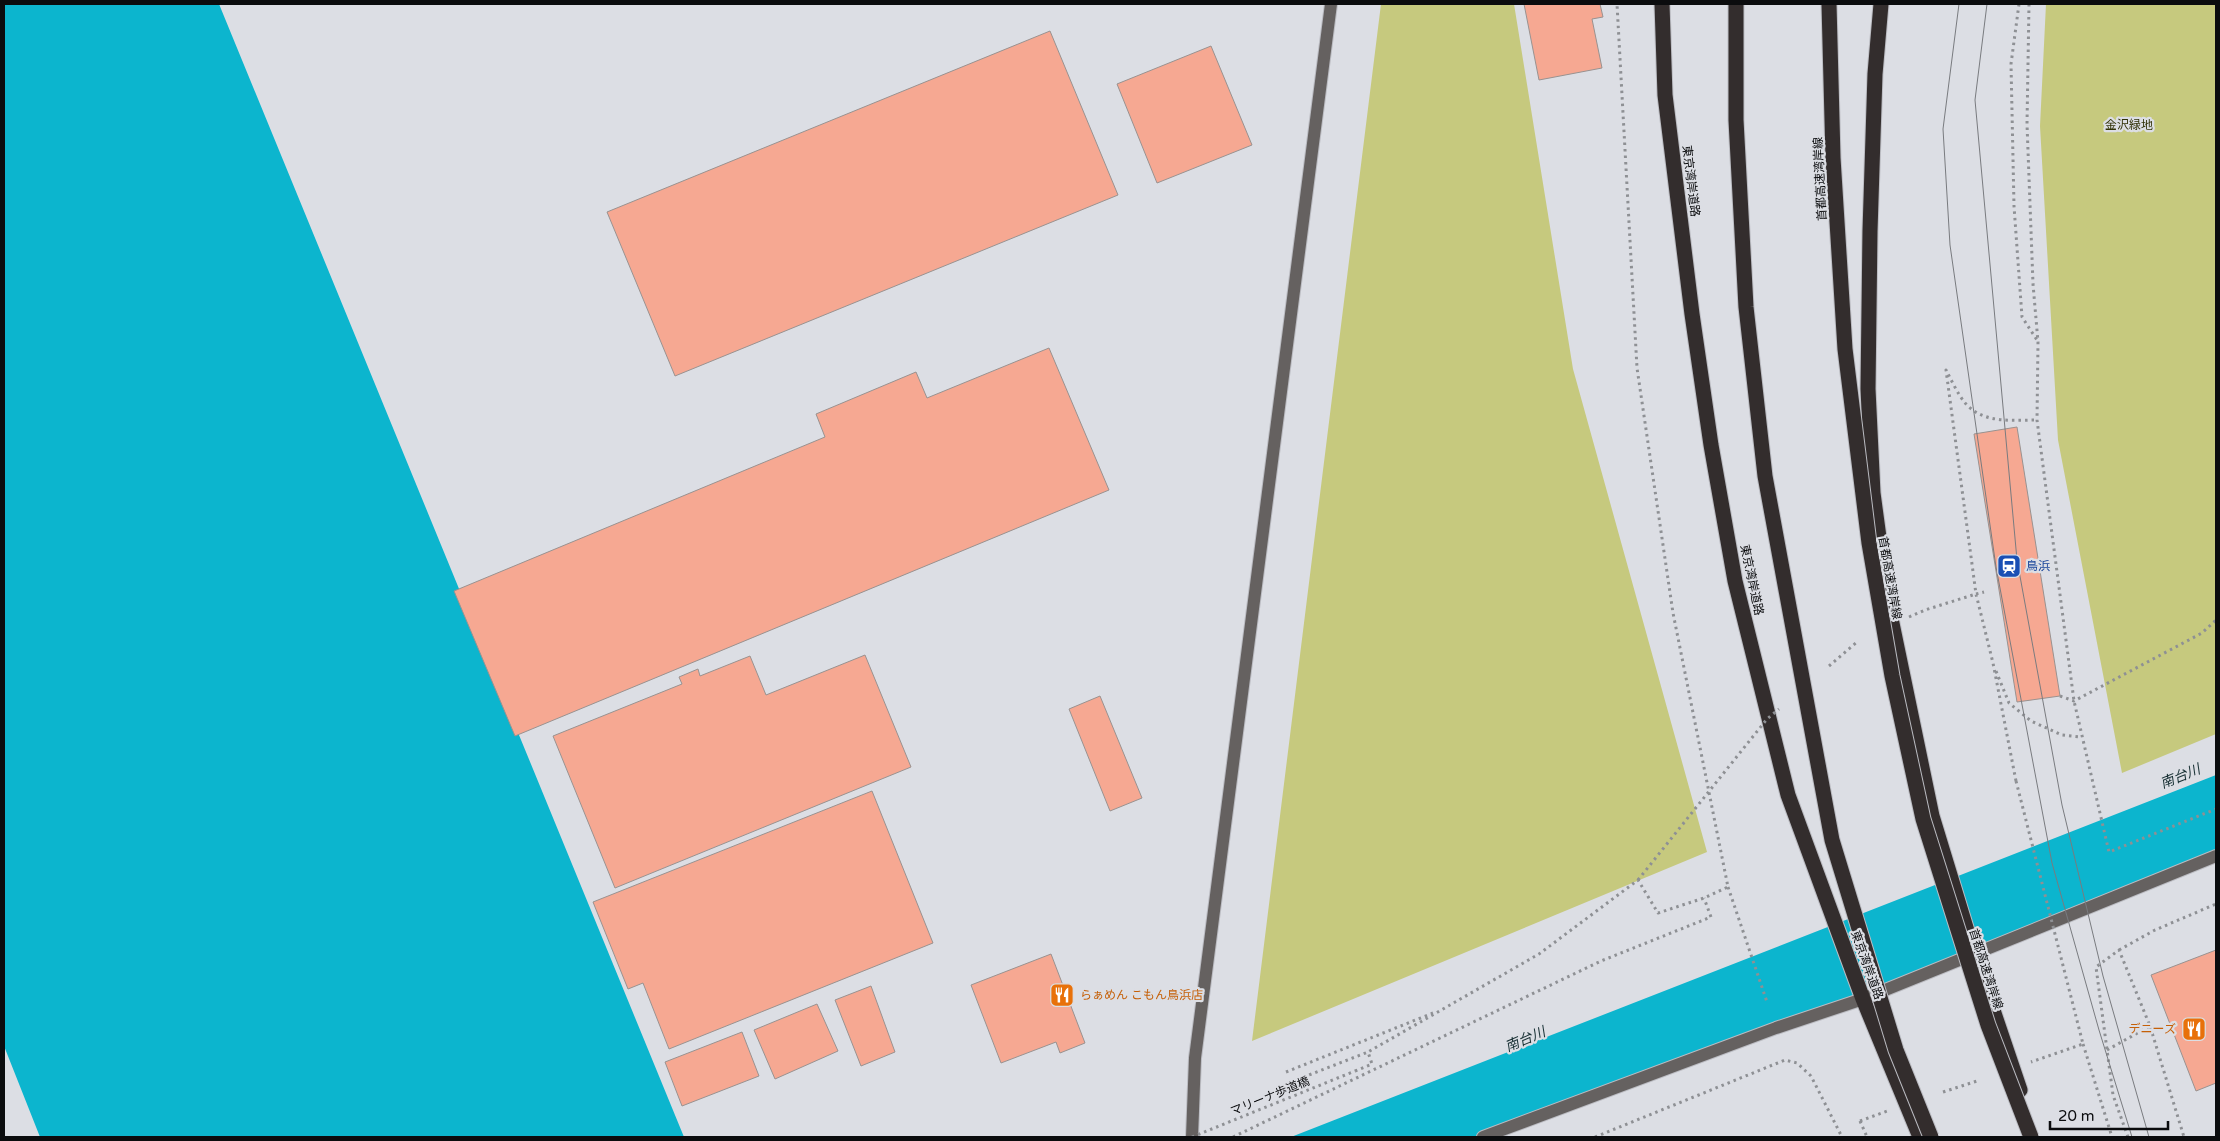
<svg xmlns="http://www.w3.org/2000/svg" width="2220" height="1141" font-family="'Varela Round','Noto Sans JP',sans-serif">
  <style>
    .green { fill: #c6c97e }
    .water { fill: #0cb5ce }
    .building { fill: #f6a892; stroke: #999290 }
    .lines { fill: none; stroke-linecap: round; stroke-linejoin: round }
    .secondary-casing { stroke: #bbbcc2; stroke-width: 14 }
    .highway-casing { stroke: #bbbcc2; stroke-width: 17 }
    .path { stroke: #8e9094; stroke-width: 3; stroke-dasharray: 2.5 4; stroke-linecap: butt }
    .secondary { stroke: #656160; stroke-width: 12 }
    .highway { stroke: #332d2d; stroke-width: 15 }
    .tram { stroke: #797b7f; stroke-width: 1 }
    .highway-bridge-casing { stroke: #bbbcc2; stroke-width: 17; stroke-linecap: butt }
    .path-bridge { stroke: #8e9094; stroke-width: 3; stroke-dasharray: 2.5 4; stroke-linecap: butt }
    .highway-bridge { stroke: #332d2d; stroke-width: 15 }
    .labels { text-anchor: middle; stroke-width: 4.5; stroke-linejoin: round; paint-order: stroke }
    .park-label { font-size: 12px; fill: #313207; stroke: #dcdee4 }
    .street-label { font-size: 12px; fill: #0b0c0e; stroke: #dcdee4 }
    .transit-label { font-size: 12px; fill: #164399; stroke: #dcdee4; text-anchor: start }
    .food-label { font-size: 12px; fill: #c56008; stroke: #dcdee4; text-anchor: start }
    .water-label { font-size: 14px; font-style: italic; fill: #193135; stroke: #dcdee4 }
  </style>
  <rect width="100%" height="100%" fill="#dcdee4"/>
  <path class="green" d="M 1381,4 L 1514,4 L 1573,369 L 1707,852 L 1252,1041 Z
    M 2046,4 L 2216,4 L 2216,734 L 2122,773 L 2058,440 L 2040,126 Z"/>
  <path class="water" d="M 4,4 L 219,4 L 684,1137 L 40,1137 L 4,1046 Z
    M 2216,775 L 2216,857 L 1863,999 L 1481,1137 L 1291,1137 Z"/>
  <path class="building" d="M 1524,4 L 1600,4 L 1603,17 L 1592,19 L 1602,68 L 1539,80 Z
    M 1050,31 L 1118,195 L 675,376 L 607,212 Z
    M 1211,46 L 1252,145 L 1157,183 L 1117,84 Z
    M 1049,348 L 1109,490 L 515,736 L 454,591 L 825,437 L 816,414 L 916,372 L 927,398 Z
    M 2017,427 L 2060,696 L 2017,702 L 1974,434 Z
    M 865,655 L 911,767 L 615,888 L 553,736 L 682,684 L 679,677 L 698,669 L 700,676 L 750,656 L 766,695 Z
    M 1100,696 L 1142,798 L 1110,811 L 1069,709 Z
    M 872,791 L 933,943 L 669,1049 L 643,983 L 628,989 L 593,902 Z
    M 2216,950 L 2216,1083 L 2196,1091 L 2151,975 Z
    M 1051,954 L 1085,1043 L 1060,1053 L 1056,1042 L 1001,1063 L 971,985 Z
    M 871,986 L 895,1052 L 861,1066 L 835,1000 Z
    M 817,1004 L 838,1051 L 775,1079 L 754,1030 Z
    M 742,1032 L 759,1076 L 682,1106 L 665,1062 Z"/>
  <g class="lines">
    <g class="secondary-casing">
      <path id="secondary" d="M 1192,1137 L 1195,1058 L 1331,4
        M 1483,1137 L 1776,1028 L 1863,999 L 2216,856"/>
    </g>
    <g class="highway-casing">
      <path id="highway" d="M 1662,4 L 1665,95 L 1692,314 L 1711,445 L 1735,581 L 1788,795 L 1863,999 L 1920,1137
        M 1881,4 L 1875,74 L 1870,231 L 1868,389 L 1873,493 L 1888,604 L 1932,816 L 1974,954 L 2020,1090"/>
    </g>
    <path class="path" d="M 2019,4 L 2011,64 L 2014,206 L 2022,317 L 2037,340
      M 2029,4 L 2027,124 L 2033,284 L 2038,342 L 2037,420 L 2074,701 L 2109,852 L 2216,809
      M 1976,594 L 1984,592
      M 1996,671 L 2009,703 L 2031,721 L 2062,735 L 2081,737
      M 2060,696 L 2074,701 L 2202,633 L 2216,620
      M 2016,781 L 1993,663 L 1976,594 L 1946,370 C 1952,381 1958,395 1966,404 C 1984,424 2013,420 2037,420
      M 1728,887 L 1767,1002
      M 2119,950 L 2155,930 L 2216,904
      M 2083,1044 L 2112,1137
      M 2107,1050 L 2150,1026
      M 1355,1071 L 1372,1064 L 1368,1052 L 1539,954 L 1638,880 L 1658,913 L 1704,898 L 1728,887 L 1673,613 L 1637,368 L 1617,4
      M 1286,1072 L 1433,1013
      M 1291,1082 L 1368,1052
      M 1860,1121 L 1867,1137
      M 1233,1137 L 1601,961 L 1711,917 L 1704,898
      M 1595,1137 L 1785,1060 L 1797,1063 L 1811,1076 L 1842,1137
      M 2128,1137 L 2113,1095 L 2096,967 L 2119,950 L 2150,1026 L 2184,1137"/>
    <use href="#secondary" class="secondary"/>
    <use href="#highway" class="highway"/>
    <path class="tram" d="M 1959,4 L 1943,129 L 1950,245 L 1996,567 L 2052,863 L 2099,1030 L 2132,1137
      M 1987,4 L 1975,100 L 2017,560 L 2062,805 L 2103,976 L 2149,1137"/>
    <g class="highway-bridge-casing">
      <path id="highway-bridge" d="M 1736,4 L 1736,120 L 1746,307 L 1765,476 L 1832,840 L 1896,1050 L 1931,1137
        M 1829,4 L 1833,158 L 1845,349 L 1869,543 L 1892,676 L 1923,819 L 1988,1025 L 2031,1137"/>
    </g>
    <path class="path-bridge" d="M 1909,617 L 1925,610 L 1976,594
      M 1829,666 L 1857,642
      M 2016,781 L 2083,1044 L 2031,1062
      M 1638,880 L 1767,719 L 1779,709
      M 1943,1092 L 1980,1080
      M 1860,1121 L 1890,1110
      M 1192,1137 L 1355,1071"/>
    <use href="#highway-bridge" class="highway-bridge"/>
  </g>
  <defs>
    <g id="station-square" transform="scale(1.25)"><rect x="-9" y="-9" width="18" height="18" rx="4" fill="#1a4fb4" stroke="#dcdee4"/><path d="M-3-6H3Q5-6 5-4V2Q5 4 3 4L4.5 6H3L1.5 4h-3L-3 6H-4.5L-3 4Q-5 4-5 2V-4Q-5-6-3-6ZM-3.5-4v3h7v-3ZM-3.5 1v1.5H-2V1ZM2 1v1.5H3.5V1Z" fill="#fff"/></g>
    <g id="restaurant-square" transform="scale(1.25)"><rect x="-9" y="-9" width="18" height="18" rx="4" fill="#e8710a" stroke="#dcdee4"/><path d="M-5-6h1v4h1v-4h1v4h1v-4h1v5L-1.5 .5V6h-2V.5L-5-1ZM5-6V6H3V1.5H1.5Q1.5-4 5-6Z" fill="#fff"/></g>
  </defs>
  <g fill-rule="evenodd">
    <use href="#station-square" x="2009" y="566"/>
    <use href="#restaurant-square" x="1062" y="995"/>
    <use href="#restaurant-square" x="2194" y="1029"/>
  </g>
  <g class="labels">
    <g class="park-label">
      <text x="2129" y="129">金沢緑地</text>
    </g>
    <g class="street-label">
      <text transform="translate(1820 179) rotate(-93)" y="4">首都高速湾岸線</text>
      <text transform="translate(1691 181) rotate(83)" y="4">東京湾岸道路</text>
      <text transform="translate(1890 578) rotate(80)" y="4">首都高速湾岸線</text>
      <text transform="translate(1752 580) rotate(78)" y="4">東京湾岸道路</text>
      <text transform="translate(1867 965) rotate(70)" y="4">東京湾岸道路</text>
      <text transform="translate(1986 969) rotate(72)" y="4">首都高速湾岸線</text>
      <text transform="translate(1270 1096) rotate(-22)" y="4">マリーナ歩道橋</text>
    </g>
    <g class="transit-label">
      <text x="2026" y="570">鳥浜</text>
    </g>
    <g class="food-label">
      <text x="1080" y="999">らぁめん こもん鳥浜店</text>
      <text x="2176" y="1033" text-anchor="end">デニーズ</text>
    </g>
    <g class="water-label">
      <text transform="translate(2180 776) rotate(-22)" y="5">南台川</text>
      <text transform="translate(1525 1039) rotate(-23)" y="5">南台川</text>
    </g>
  </g>
  <rect width="2220" height="1141" fill="none" stroke="#0b0c0e" stroke-width="10"/>
  <path d="M2050 1121v8h118v-8" fill="none" stroke="#0b0c0e" stroke-width="2.5"/>
  <text x="2058" y="1121" font-size="15" fill="#0b0c0e" stroke="#dcdee4" stroke-width="4" paint-order="stroke">20 m</text>
</svg>
